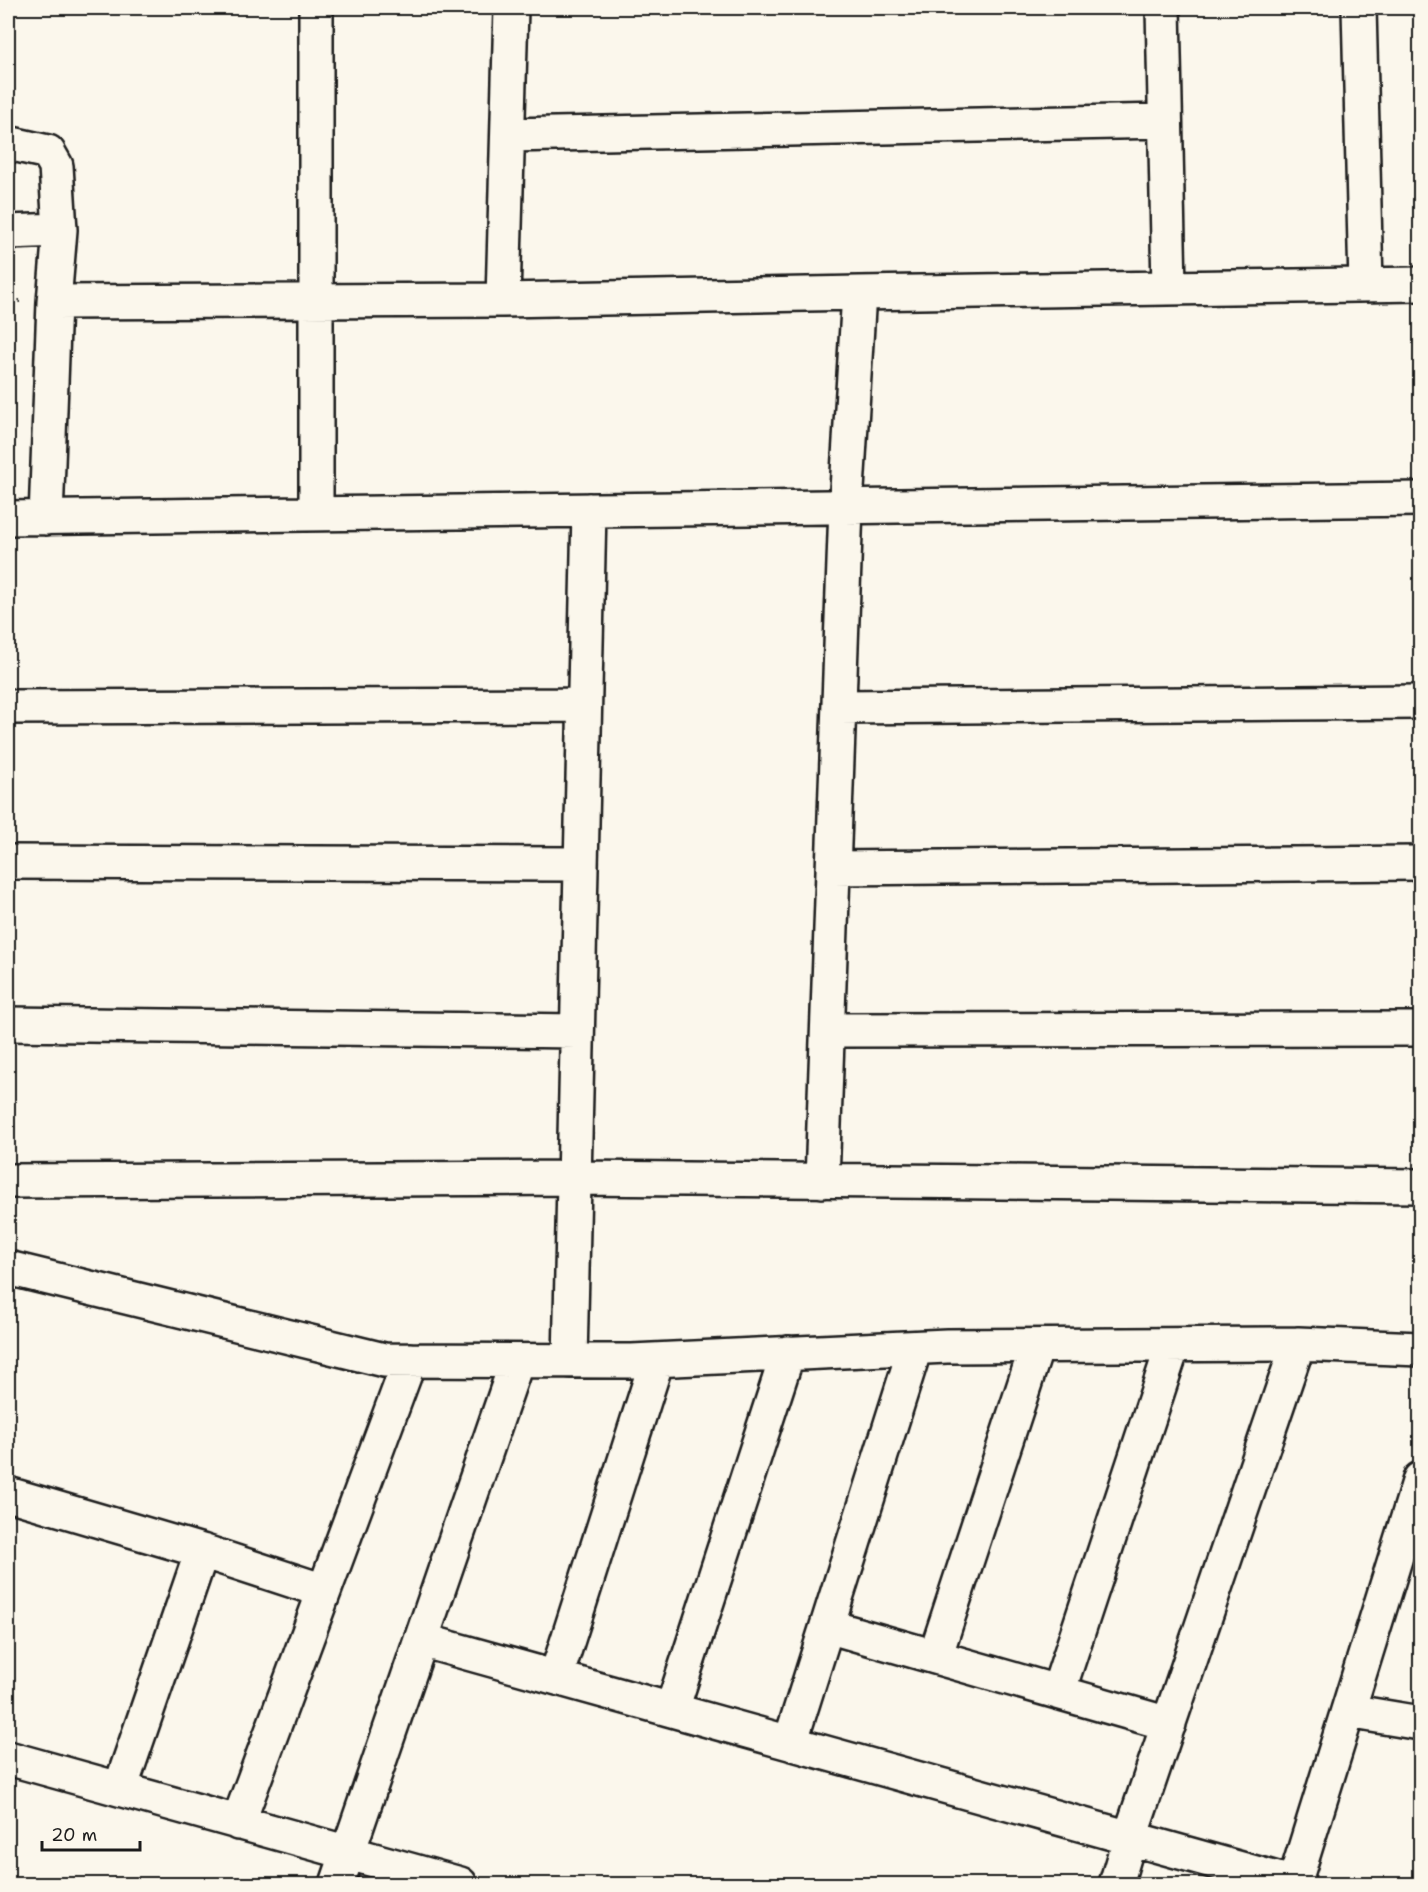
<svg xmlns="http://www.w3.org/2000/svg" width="1428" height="1892" font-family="'Shantell Sans',sans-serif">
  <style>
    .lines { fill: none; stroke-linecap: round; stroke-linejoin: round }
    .minor-casing { stroke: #1c1c1c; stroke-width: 38 }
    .path { stroke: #1c1c1c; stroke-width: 4; stroke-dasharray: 6 4.5; stroke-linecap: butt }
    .minor { stroke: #fbf7ec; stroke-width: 33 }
  </style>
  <rect width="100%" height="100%" fill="#fbf7ec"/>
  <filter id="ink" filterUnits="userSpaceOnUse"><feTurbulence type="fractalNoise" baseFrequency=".0167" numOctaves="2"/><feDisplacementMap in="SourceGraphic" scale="12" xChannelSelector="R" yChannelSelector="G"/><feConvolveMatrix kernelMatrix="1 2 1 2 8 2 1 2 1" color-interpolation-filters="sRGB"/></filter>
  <g filter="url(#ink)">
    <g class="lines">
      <g class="minor-casing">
        <path id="minor" d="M 1163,8 L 1169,288
          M 1359,8 L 1366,285
          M 508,135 L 1165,121
          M 8,143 L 48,152 L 56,166 L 60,230 L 54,302 L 46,518
          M 8,232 L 60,230
          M 503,300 L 511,8
          M 54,302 L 503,300 L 859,293 L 1420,284
          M 316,514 L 316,8
          M 8,518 L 1420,499
          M 8,707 L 584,705
          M 839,707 L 1420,702
          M 8,862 L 581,864
          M 833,868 L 1420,863
          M 8,1024 L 577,1031
          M 828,1030 L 1420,1029
          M 8,1181 L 574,1178 L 1420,1186
          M 822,1181 L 846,506 L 859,293
          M 8,1268 L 384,1360 L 632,1361 L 947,1346 L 1298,1344 L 1420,1349
          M 570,1361 L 589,510
          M 8,1494 L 202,1551 L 324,1591
          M 827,1626 L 1169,1724
          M 421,1640 L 1295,1884
          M 935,1657 L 1037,1346
          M 556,1677 L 657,1360
          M 1058,1692 L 1173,1345
          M 672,1709 L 788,1353
          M 1348,1711 L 1420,1723
          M 790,1743 L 915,1348
          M 8,1758 L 460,1884
          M 120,1789 L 202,1551
          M 238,1823 L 410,1360
          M 337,1884 L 517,1361
          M 1116,1884 L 1130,1837 L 1298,1344
          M 1294,1884 L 1420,1479"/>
      </g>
      <path class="path" d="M 8,301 L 20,301"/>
      <use href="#minor" class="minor"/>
    </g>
  </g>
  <rect width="1428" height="1892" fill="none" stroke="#fbf7ec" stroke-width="30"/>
  <rect x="15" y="15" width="1398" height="1862" fill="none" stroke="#1c1c1c" stroke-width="2" filter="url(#ink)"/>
  <path d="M42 1841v9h98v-9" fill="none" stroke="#1c1c1c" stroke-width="3"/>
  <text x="51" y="1841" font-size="18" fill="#1c1c1c" stroke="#fbf7ec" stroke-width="4.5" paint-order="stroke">20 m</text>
</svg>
